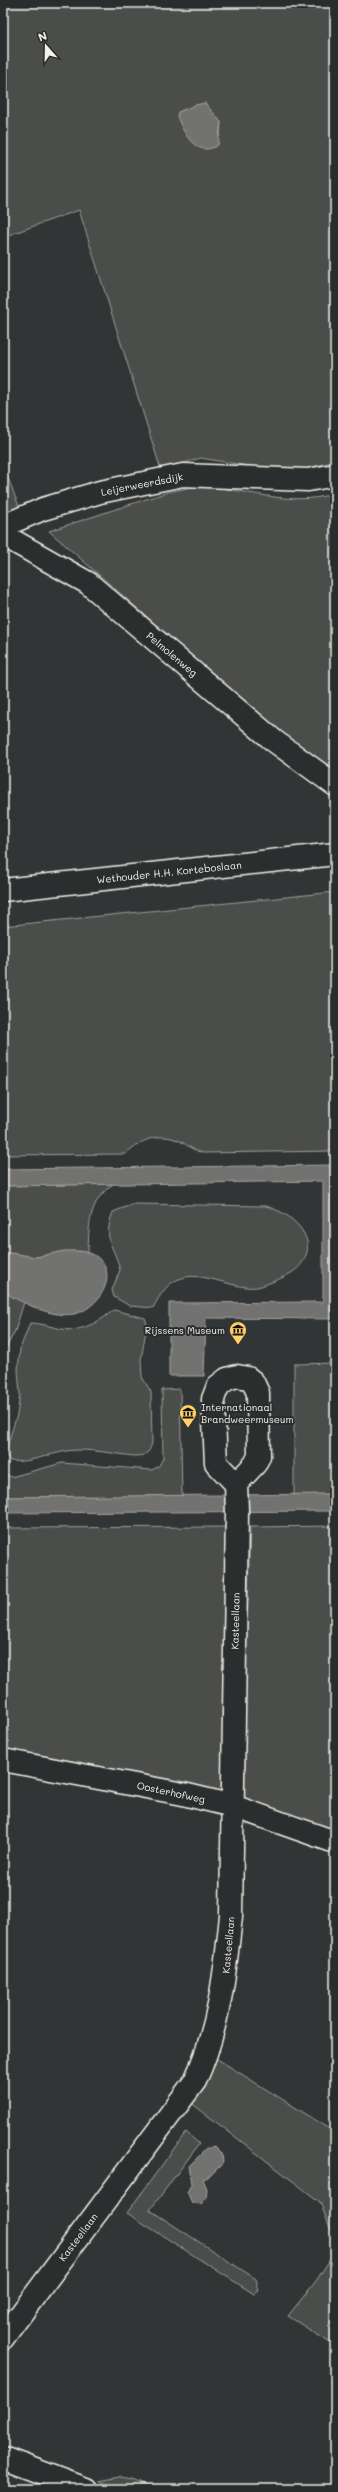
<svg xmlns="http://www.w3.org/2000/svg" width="338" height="2492" font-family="Mali,sans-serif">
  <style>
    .green { fill: #4b4d4c; stroke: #a09f9a; fill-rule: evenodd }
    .water { fill: #727370; stroke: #a6a5a0 }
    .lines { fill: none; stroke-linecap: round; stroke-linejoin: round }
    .minor-casing { stroke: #f4f1e8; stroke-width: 25 }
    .major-casing { stroke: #f4f1e8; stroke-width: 25 }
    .minor { stroke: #2a2d2e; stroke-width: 22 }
    .major { stroke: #2a2d2e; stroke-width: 22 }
    .labels { text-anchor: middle; stroke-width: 4; stroke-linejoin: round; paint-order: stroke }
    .street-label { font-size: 10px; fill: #f4f1e8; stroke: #2a2d2e }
    .poi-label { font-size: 10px; fill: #f4f1e8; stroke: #2a2d2e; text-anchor: end }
  </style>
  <rect width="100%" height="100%" fill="#323535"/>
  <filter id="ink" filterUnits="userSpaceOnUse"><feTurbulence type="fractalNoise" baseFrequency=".025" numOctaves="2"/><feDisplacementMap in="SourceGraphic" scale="8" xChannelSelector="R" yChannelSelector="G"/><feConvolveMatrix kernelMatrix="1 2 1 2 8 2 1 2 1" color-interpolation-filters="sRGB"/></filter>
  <g filter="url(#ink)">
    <path class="green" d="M 3,3 L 335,3 L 335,461 L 301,470 L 279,471 L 201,458 L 161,470 L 79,210 L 3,237 ZM 186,109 L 221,122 L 220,136 L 179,112 Z
      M 3,465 L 20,509 L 3,518 Z
      M 197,486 C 243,487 290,509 335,493 L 335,766 L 327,767 L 267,722 L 49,531 L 168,492 Z
      M 335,892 L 335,1151 L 204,1153 C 194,1151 190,1147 182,1142 C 160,1131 142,1139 125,1154 L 3,1155 L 3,926 Z
      M 113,1184 C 88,1202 89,1224 88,1253 C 69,1247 52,1257 34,1257 C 23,1257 13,1251 3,1255 L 3,1186 Z
      M 133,1204 L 266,1206 C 281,1211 291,1216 301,1229 C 309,1240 310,1251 302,1263 C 297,1271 286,1276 277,1280 C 271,1282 264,1286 257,1287 C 235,1290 203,1271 182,1278 C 167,1282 160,1295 153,1308 L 130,1306 L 114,1297 L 112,1290 L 120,1270 C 114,1245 102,1241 113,1212 Z
      M 3,1290 L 24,1302 L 15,1331 L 3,1354 L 9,1385 L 3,1418 Z
      M 114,1310 L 145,1318 L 147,1324 L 141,1360 L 142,1377 L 151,1392 L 152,1443 C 149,1454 145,1456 134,1456 C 116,1454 96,1450 78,1450 C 55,1450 33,1464 10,1461 L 6,1455 L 6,1449 L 17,1415 L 20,1394 L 18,1370 L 20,1349 L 30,1323 C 41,1323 51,1327 62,1329 C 81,1333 100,1321 114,1310 Z
      M 335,1363 L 335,1494 L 294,1495 L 294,1364 Z
      M 180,1389 L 182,1496 L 3,1497 L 3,1473 L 11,1477 L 62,1463 L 152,1470 L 159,1466 L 163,1458 L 162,1390 Z
      M 335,1526 L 335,1835 L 242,1799 L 250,1527 Z
      M 231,1527 L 229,1795 L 3,1753 L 3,1528 Z
      M 214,2057 L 335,2132 L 335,2241 L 320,2202 L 190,2102 Z
      M 186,2132 L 199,2144 L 150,2210 L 256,2279 L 259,2291 L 254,2294 L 127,2213 Z
      M 335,2252 L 335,2346 L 288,2316 L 316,2281 Z
      M 120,2477 L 131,2479 L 157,2489 L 120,2489 L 99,2481 Z"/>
    <path class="water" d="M 205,103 L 221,122 L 218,145 C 197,159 183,133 177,116 L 178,112 L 195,105 Z
      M 335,1165 L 335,1319 L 206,1318 L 204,1376 L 169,1376 L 169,1303 L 323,1302 L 323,1181 L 3,1186 L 3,1169 Z
      M 64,1251 C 75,1251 89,1250 97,1257 C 121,1275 97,1310 74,1314 C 60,1317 42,1311 29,1305 C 21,1301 10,1297 3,1290 L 4,1254 L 11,1253 L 36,1257 Z
      M 335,1494 L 335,1511 L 3,1513 L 3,1497 Z
      M 215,2146 L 222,2153 L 223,2163 L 210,2176 L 203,2179 L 207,2189 L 206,2199 L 201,2204 L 192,2203 L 187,2192 L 192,2183 L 189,2166 L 206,2149 Z"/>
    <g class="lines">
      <g class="minor-casing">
        <path id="minor" d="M 3,526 L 43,509 L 100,492 L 183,475 L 308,480 L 335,475
          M 3,535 L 88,583 L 273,740 L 335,785
          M 3,890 L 335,854
          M 3,1760 L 183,1794 L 233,1806 L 335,1842
          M 3,2338 L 195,2081 C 219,2028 225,1974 231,1916 L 237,1512 L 236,1484 L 216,1463 L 213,1399 L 218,1386 L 227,1379 L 237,1376 L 248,1378 L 253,1382 L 258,1393 L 259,1456 L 255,1464 L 236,1484"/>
      </g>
      <g class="major-casing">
        <path id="major" d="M 3,2458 L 86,2489"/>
      </g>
      <use href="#minor" class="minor"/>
      <use href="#major" class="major"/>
    </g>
  </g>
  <defs>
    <g id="museum-pin" transform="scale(0.9)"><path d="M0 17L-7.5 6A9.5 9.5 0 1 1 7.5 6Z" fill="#ffd166" stroke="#2a2d2e"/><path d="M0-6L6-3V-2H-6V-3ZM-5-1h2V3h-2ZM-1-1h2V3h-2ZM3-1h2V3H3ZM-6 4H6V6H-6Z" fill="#111"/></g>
  </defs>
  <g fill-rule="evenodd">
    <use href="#museum-pin" x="238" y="1330"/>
    <use href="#museum-pin" x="188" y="1413"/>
  </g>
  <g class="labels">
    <g class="street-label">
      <text transform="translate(142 484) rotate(-11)" y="4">Leijerweerdsdijk</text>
      <text transform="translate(172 654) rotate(40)" y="4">Pelmolenweg</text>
      <text transform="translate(169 872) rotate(-6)" y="4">Wethouder H.H. Korteboslaan</text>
      <text transform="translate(235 1621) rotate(-89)" y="4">Kasteellaan</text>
      <text transform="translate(171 1792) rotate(12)" y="4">Oosterhofweg</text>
      <text transform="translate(228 1945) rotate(-85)" y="4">Kasteellaan</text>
      <text transform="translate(78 2237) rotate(-53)" y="4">Kasteellaan</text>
    </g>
    <g class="poi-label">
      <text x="225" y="1334">Rijssens Museum</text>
      <text x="201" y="1411" text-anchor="start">Internationaal<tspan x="201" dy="12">Brandweermuseum</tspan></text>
    </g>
  </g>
  <rect width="338" height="2492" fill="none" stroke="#2a2d2e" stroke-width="16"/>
  <rect x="8" y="8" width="322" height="2476" fill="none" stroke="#f4f1e8" stroke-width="1.5" filter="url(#ink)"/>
  <g transform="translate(46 46) rotate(340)" stroke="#2a2d2e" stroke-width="3" paint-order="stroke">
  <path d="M0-3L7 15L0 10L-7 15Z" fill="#f4f1e8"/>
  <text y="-6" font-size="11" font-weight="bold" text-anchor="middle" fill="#f4f1e8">N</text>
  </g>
</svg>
